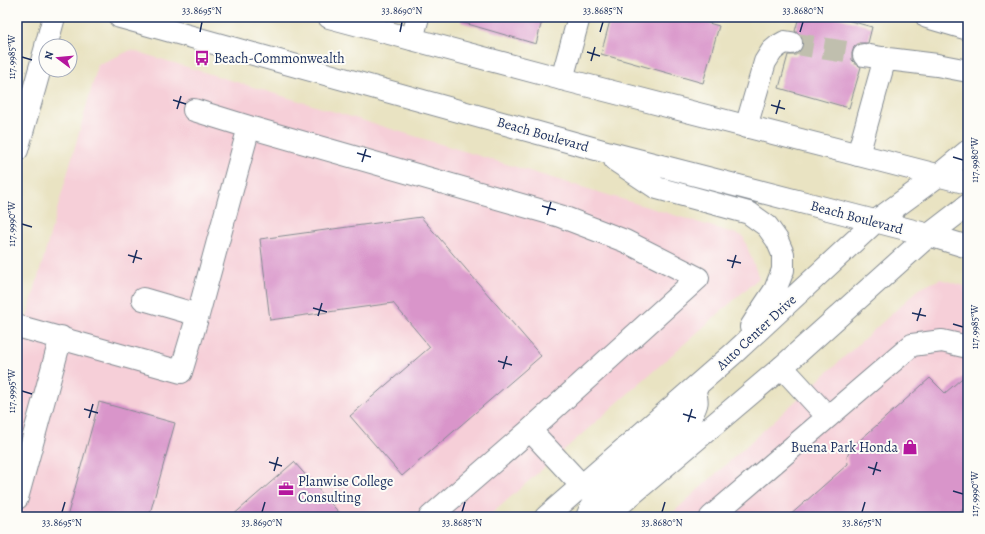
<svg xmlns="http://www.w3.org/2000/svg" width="985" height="534" font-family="Alegreya,serif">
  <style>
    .built { fill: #f6cfd8 }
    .building { fill: #d995ca }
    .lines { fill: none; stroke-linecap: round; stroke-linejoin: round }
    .minor-tunnel { stroke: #c0bfae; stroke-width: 22; stroke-dasharray: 22 11; stroke-linecap: butt }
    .minor-casing { stroke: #828990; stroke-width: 24 }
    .major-casing { stroke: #828990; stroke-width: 24 }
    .minor { stroke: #fff; stroke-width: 22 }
    .major { stroke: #fff; stroke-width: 22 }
    .ticks { fill: none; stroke: #1b2f5e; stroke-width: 1.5 }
    .labels { text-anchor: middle; stroke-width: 4; stroke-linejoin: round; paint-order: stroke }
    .poi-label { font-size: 14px; fill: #1b2f5e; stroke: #fdfcf7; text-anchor: start }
    .street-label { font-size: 14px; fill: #1b2f5e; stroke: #fdfcf7 }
    .neatline { fill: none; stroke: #1b2f5e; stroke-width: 1.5 }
    .ticks-label { font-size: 10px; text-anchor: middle; fill: #1b2f5e }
  </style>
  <rect width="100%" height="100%" fill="#fdfcf7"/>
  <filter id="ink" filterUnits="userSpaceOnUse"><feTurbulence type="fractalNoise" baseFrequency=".025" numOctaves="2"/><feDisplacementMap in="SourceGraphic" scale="8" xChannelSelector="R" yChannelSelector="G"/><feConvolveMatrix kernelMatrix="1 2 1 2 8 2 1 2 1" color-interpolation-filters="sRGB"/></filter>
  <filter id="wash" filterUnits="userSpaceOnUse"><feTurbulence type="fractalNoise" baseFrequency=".012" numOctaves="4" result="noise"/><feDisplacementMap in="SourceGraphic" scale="16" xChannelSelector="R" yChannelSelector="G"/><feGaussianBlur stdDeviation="0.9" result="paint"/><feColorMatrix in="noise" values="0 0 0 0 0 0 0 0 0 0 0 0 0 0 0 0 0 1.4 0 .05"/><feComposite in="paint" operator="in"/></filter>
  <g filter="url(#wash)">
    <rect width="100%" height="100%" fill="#e9e3c2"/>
    <path class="built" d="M 131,50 L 743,236 L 759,278 L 488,517 L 17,517 L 17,352 L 98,65 Z
      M 940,279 L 968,287 L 968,517 L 668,517 L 919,289 Z"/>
    <g id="blocks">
      <path class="building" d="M 462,17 L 543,17 L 536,44 L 461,22 Z
        M 611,17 L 688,17 L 719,26 L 703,83 L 601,54 Z
        M 799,17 L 836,17 L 872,27 L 868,43 L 859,43 L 854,47 L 852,53 L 852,60 L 856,64 L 861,67 L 849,108 L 779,88 L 788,55 L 796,55 L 801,51 L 803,45 L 803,38 L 799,34 L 795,31 Z
        M 421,217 L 541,356 L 402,476 L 350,416 L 430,347 L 393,303 L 270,320 L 260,239 Z
        M 968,373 L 968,505 L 954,517 L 788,517 L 848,464 L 847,457 L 851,448 L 930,378 L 945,393 Z
        M 99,402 L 175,423 L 149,517 L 67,517 Z
        M 294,462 L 343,517 L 231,517 Z"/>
    </g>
  </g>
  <g filter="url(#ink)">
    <use href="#blocks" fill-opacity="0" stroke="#828990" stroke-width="1"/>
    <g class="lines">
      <path class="minor-tunnel" d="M 791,43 L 864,55"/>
      <g class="minor-casing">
        <path id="minor" d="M 927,17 L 968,29
          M 412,39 L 418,17
          M 864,55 L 888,59 L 937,65 L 968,71
          M 562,79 L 579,17
          M 249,127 L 560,216 L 625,241 L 698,278 L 530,430
          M 746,127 L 765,62 L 772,51 L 778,46 L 785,42 L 791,43
          M 858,155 L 885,58
          M 143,299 L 198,315 L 249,127 L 194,110
          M 17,326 L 181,372 L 198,315
          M 782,367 L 828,417
          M 17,498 L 61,337
          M 430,517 L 530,430 L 582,486
          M 711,517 L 912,345 L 942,341 L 968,347"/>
      </g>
      <g class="major-casing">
        <path id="major" d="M 120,17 L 603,151 L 832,210 L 929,235 L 968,247
          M 329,17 L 562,79 L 968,183
          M 46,46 L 54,17
          M 17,150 L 46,47
          M 615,160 L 657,188 L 749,213 L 767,226 L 777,240 L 783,254 L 783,270 L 775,290 L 763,308 L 751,327
          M 546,517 L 734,353 L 876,221 L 939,175 L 968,151
          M 587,517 L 592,505 L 598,497 L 691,416 C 698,403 698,402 694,389
          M 605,517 L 782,367 L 929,235 L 968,205"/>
      </g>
      <use href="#minor" class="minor"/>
      <use href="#major" class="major"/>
    </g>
  </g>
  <path class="ticks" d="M 200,32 L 202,22M 400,32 L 402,22M 600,32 L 603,22M 800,32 L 803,22M 587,52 L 600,56M 22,57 L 32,60M 591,61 L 595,47M 173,100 L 186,104M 771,105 L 785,109M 177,109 L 181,96M 776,114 L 780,100M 357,153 L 371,157M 953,157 L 963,160M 362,162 L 366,149M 542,206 L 556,210M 547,215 L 551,202M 22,224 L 32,227M 128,255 L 142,259M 727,260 L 741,263M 133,263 L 137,250M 732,268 L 736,255M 313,308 L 327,312M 912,313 L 926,316M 318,316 L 322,303M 917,321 L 921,308M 953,324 L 963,327M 498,361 L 512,365M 503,369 L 507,356M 22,391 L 32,394M 84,409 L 98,413M 683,414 L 696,418M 89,418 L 93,404M 688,422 L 692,409M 269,462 L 282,466M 868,467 L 881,471M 274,471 L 278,457M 873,475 L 877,462M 953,491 L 963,494M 62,512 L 65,502M 262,512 L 265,502M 462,512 L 465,502M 662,512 L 665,502M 862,512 L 865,502"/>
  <defs>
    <g id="bus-bare" transform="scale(1.2)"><path d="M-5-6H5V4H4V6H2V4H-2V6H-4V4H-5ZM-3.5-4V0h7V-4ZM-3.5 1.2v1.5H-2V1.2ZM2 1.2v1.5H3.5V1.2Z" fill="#b5179e" stroke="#fdfcf7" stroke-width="2.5" paint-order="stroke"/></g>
    <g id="shop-bare" transform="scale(1.2)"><path d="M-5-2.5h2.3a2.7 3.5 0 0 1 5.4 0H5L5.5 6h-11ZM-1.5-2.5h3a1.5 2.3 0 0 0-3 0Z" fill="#b5179e" stroke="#fdfcf7" stroke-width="2.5" paint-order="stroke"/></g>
    <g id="office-bare" transform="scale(1.2)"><path d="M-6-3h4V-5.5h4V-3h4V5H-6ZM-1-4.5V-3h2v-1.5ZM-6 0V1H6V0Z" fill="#b5179e" stroke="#fdfcf7" stroke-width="2.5" paint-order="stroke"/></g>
  </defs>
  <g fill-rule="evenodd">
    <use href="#bus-bare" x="202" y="58"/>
    <use href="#shop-bare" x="910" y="447"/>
    <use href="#office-bare" x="286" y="489"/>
  </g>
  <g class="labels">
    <g class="poi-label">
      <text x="214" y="63">Beach-Commonwealth</text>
      <text x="898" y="452" text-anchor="end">Buena Park Honda</text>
      <text x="298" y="486">Planwise College<tspan x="298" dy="16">Consulting</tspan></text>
    </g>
    <g class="street-label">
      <text transform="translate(543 134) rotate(16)" y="5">Beach Boulevard</text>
      <text transform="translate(857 217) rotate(15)" y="5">Beach Boulevard</text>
      <text transform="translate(756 332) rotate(-43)" y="5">Auto Center Drive</text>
    </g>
  </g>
  <rect width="985" height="534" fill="none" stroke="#fdfcf7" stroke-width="44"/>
  <g transform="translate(58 58) rotate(286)"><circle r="19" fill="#fdfcf7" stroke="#a3aaba"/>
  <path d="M0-3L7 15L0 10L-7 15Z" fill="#b5179e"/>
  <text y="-6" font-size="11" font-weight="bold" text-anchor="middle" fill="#1b2f5e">N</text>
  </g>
  <rect x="22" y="22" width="941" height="490" class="neatline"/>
  <g class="ticks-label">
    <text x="202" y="14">33.8695°N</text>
    <text x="402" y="14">33.8690°N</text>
    <text x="603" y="14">33.8685°N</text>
    <text x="803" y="14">33.8680°N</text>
    <text transform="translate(11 57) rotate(-90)" y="4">117.9985°W</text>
    <text transform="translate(974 160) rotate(-90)" y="4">117.9980°W</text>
    <text transform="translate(11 224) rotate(-90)" y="4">117.9990°W</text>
    <text transform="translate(974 327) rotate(-90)" y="4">117.9985°W</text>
    <text transform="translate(11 391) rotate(-90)" y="4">117.9995°W</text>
    <text transform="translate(974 494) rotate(-90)" y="4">117.9990°W</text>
    <text x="62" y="526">33.8695°N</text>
    <text x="262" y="526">33.8690°N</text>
    <text x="462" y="526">33.8685°N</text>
    <text x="662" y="526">33.8680°N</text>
    <text x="862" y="526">33.8675°N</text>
  </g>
</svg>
